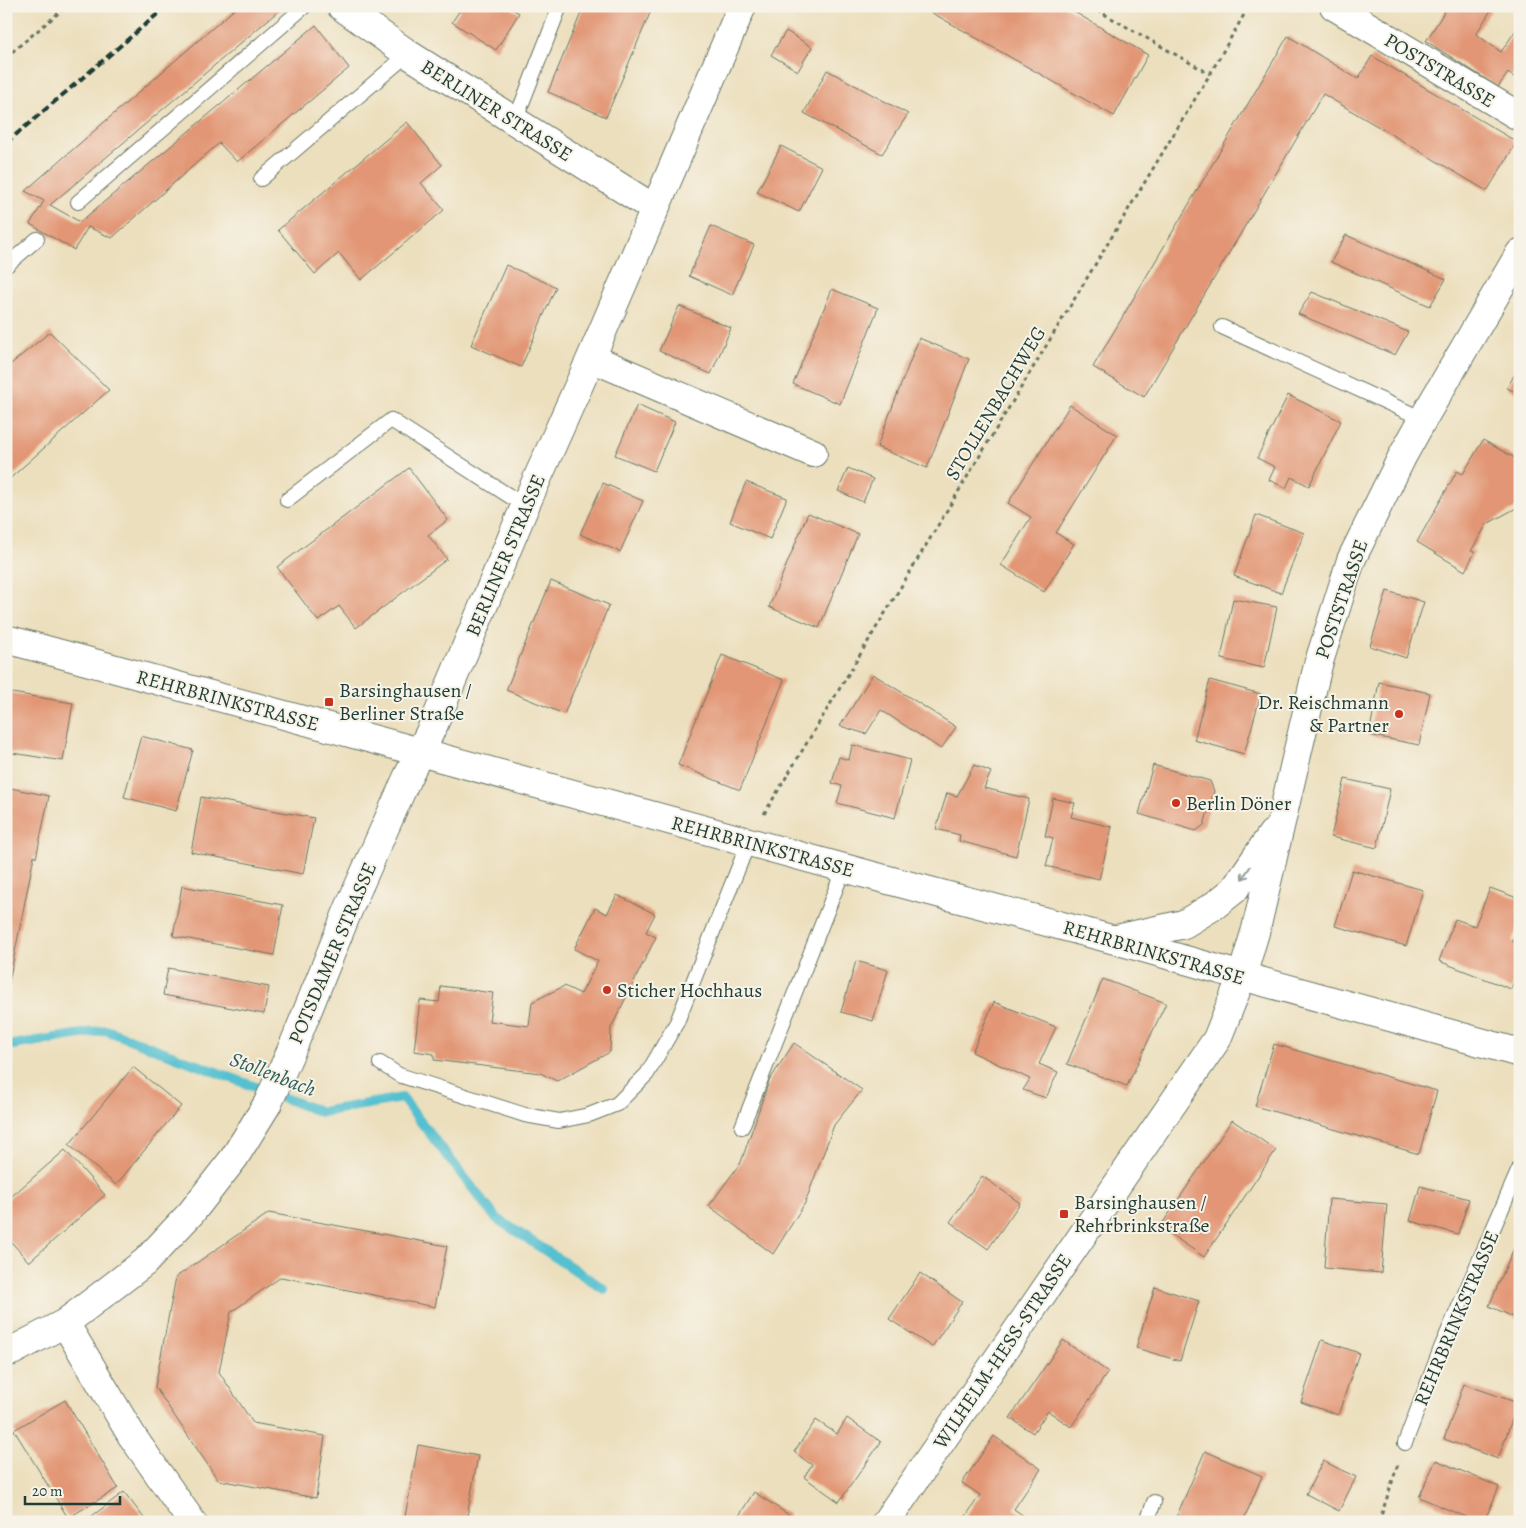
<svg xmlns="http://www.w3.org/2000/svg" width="1526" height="1528" font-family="Alegreya,serif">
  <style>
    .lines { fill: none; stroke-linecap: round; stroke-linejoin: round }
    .stream { stroke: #55c0cf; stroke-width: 10 }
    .building { fill: #e29674 }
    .service-casing { stroke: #677664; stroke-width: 16 }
    .minor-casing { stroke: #677664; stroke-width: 30 }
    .secondary-casing { stroke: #677664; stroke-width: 30 }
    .path { stroke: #677664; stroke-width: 3; stroke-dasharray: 4 4; stroke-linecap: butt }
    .service { stroke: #fff; stroke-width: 14 }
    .minor { stroke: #fff; stroke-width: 28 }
    .secondary { stroke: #fff; stroke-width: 28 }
    .rail { stroke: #1f3d34; stroke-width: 4; stroke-dasharray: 8 4; stroke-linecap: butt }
    .oneway { stroke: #8f9e9a }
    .poi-dot { fill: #c8321e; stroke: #f7f3e8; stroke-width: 2 }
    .labels { text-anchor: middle; stroke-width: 4; stroke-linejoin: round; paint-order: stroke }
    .street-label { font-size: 20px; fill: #1f3d34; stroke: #f7f3e8 }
    .poi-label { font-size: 20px; fill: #1f3d34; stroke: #f7f3e8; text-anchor: start }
    .water-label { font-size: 21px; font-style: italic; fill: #2c5e5b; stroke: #f7f3e8 }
  </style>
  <rect width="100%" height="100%" fill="#f7f3e8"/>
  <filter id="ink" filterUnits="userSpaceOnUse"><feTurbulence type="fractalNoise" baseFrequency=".02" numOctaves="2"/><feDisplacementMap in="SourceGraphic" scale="10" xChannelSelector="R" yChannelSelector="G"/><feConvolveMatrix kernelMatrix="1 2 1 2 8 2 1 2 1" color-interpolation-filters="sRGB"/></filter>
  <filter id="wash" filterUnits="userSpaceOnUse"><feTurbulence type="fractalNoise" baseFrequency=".0096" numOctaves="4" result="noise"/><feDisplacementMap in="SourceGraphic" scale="20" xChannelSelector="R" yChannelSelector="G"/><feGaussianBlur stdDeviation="1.12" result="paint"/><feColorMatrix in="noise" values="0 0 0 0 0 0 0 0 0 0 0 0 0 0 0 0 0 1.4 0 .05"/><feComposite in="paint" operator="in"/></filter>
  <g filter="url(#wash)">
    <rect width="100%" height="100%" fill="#ecdfbd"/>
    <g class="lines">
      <path class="stream" d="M 6,1046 L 106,1030 L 321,1112 L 402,1098 L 496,1218 L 604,1289"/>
    </g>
    <g id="blocks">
      <path class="building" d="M 238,6 L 281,6 L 282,8 L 50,205 L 80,222 L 316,25 L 349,68 L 237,162 L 219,143 L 112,238 L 88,227 L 74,250 L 30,224 L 44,201 L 25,191 Z
        M 454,6 L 508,6 L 519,13 L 496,50 L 452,22 L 460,10 Z
        M 584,6 L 653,6 L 606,117 L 548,92 Z
        M 920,6 L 1064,6 L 1148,55 L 1114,116 Z
        M 1448,6 L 1493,7 L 1476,34 L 1501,52 L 1520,24 L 1520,81 L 1508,73 L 1498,87 L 1426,41 Z
        M 786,31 L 812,47 L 798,71 L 771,55 Z
        M 1288,36 L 1358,79 L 1372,56 L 1517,142 L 1487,191 L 1323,94 L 1144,397 L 1093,367 Z
        M 827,70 L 908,114 L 882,154 L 804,113 Z
        M 407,122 L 442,165 L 421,183 L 444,210 L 361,280 L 339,253 L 315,274 L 278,230 Z
        M 781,146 L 822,167 L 799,212 L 757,192 Z
        M 711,226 L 754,245 L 732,295 L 689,276 Z
        M 1346,235 L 1446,279 L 1430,306 L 1331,262 Z
        M 506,265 L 556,287 L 521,367 L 471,345 Z
        M 832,289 L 878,308 L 840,404 L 793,384 Z
        M 1312,292 L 1408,332 L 1395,355 L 1298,314 Z
        M 679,306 L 731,328 L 711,374 L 659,351 Z
        M 50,332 L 109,390 L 6,482 L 6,368 Z
        M 919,338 L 969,359 L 927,468 L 877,447 Z
        M 1520,365 L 1520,394 L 1507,388 Z
        M 1288,395 L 1341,421 L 1309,486 L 1291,477 L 1286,488 L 1269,480 L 1275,467 L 1257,458 Z
        M 637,405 L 675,422 L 654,471 L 615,455 Z
        M 1070,405 L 1117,435 L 1056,533 L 1074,544 L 1044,592 L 1001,565 L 1031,517 L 1008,503 Z
        M 1483,440 L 1520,461 L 1520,506 L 1487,524 L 1471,551 L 1475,552 L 1465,571 L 1417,542 L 1457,471 L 1463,474 Z
        M 409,468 L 448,520 L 428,535 L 447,559 L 356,628 L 339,606 L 318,621 L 277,567 Z
        M 848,468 L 873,479 L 863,502 L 838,491 Z
        M 746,482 L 787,498 L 770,539 L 730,522 Z
        M 603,483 L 643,501 L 620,552 L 580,534 Z
        M 808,513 L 858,534 L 819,628 L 769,607 Z
        M 1256,515 L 1304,533 L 1281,593 L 1234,576 Z
        M 551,581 L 609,605 L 564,714 L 506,690 Z
        M 1387,591 L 1424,602 L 1406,658 L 1370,646 Z
        M 1233,599 L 1277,607 L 1264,668 L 1221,659 Z
        M 722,655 L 784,680 L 740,790 L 678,765 Z
        M 873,674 L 956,727 L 941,749 L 881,710 L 866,734 L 840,726 Z
        M 1210,680 L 1261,694 L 1244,754 L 1194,740 Z
        M 1379,682 L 1430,693 L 1419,745 L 1369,735 Z
        M 6,692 L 73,703 L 63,761 L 6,752 Z
        M 141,736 L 193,750 L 176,811 L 124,797 Z
        M 852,745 L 910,760 L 895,818 L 837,803 L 842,786 L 832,783 L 839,757 L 849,760 Z
        M 974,765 L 991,772 L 984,788 L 1029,799 L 1016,856 L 959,841 L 960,835 L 936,829 L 947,793 L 957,796 Z
        M 1153,765 L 1210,781 L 1214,791 L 1204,825 L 1196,831 L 1139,814 Z
        M 1345,779 L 1390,789 L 1377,848 L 1331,837 Z
        M 6,787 L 49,796 L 36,858 L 34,856 L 8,987 L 6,987 Z
        M 201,797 L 314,818 L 303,874 L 191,852 Z
        M 1053,798 L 1075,803 L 1071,817 L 1112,827 L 1099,879 L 1046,866 L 1053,838 L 1045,836 Z
        M 1352,870 L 1423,890 L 1406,946 L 1335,926 Z
        M 182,886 L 283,905 L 274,955 L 173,936 Z
        M 1490,888 L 1520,899 L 1520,921 L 1512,941 L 1520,944 L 1520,967 L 1511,989 L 1439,961 L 1455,919 L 1475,926 Z
        M 617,895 L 655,914 L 646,932 L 656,937 L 611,1028 L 610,1052 L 557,1081 L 540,1073 L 434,1060 L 434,1054 L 414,1051 L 420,1000 L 439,1002 L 441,986 L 493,993 L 489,1021 L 529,1026 L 532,1002 L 564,986 L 581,994 L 598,961 L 574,949 L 595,908 L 607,914 Z
        M 856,961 L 888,970 L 873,1021 L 841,1012 Z
        M 168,968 L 269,987 L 264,1014 L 163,995 Z
        M 1103,979 L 1166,1003 L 1127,1086 L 1067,1064 Z
        M 994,1002 L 1056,1027 L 1039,1064 L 1058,1072 L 1046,1098 L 1023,1090 L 1030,1079 L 972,1052 Z
        M 794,1043 L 862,1090 L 834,1125 L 805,1203 L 773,1254 L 709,1206 L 741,1162 L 769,1081 Z
        M 1274,1044 L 1437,1091 L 1419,1154 L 1255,1106 Z
        M 133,1067 L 181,1106 L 116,1185 L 69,1145 Z
        M 1232,1120 L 1276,1150 L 1204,1257 L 1160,1227 Z
        M 65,1150 L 105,1195 L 29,1262 L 6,1236 L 6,1201 Z
        M 982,1176 L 1020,1203 L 988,1249 L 950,1222 Z
        M 1420,1186 L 1469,1199 L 1458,1234 L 1410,1221 Z
        M 1329,1199 L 1387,1204 L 1381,1273 L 1324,1268 Z
        M 269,1213 L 447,1246 L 435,1307 L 281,1277 L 231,1312 L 219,1372 L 253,1423 L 325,1436 L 316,1498 L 218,1480 L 155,1387 L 176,1277 Z
        M 1520,1234 L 1520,1320 L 1489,1306 Z
        M 920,1273 L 962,1302 L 932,1347 L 889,1319 Z
        M 1155,1287 L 1199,1301 L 1180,1361 L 1136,1348 Z
        M 1063,1340 L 1108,1372 L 1071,1427 L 1048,1411 L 1033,1433 L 1010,1418 Z
        M 1322,1340 L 1359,1353 L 1338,1415 L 1301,1402 Z
        M 1464,1384 L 1518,1403 L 1498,1459 L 1444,1439 Z
        M 65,1400 L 118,1488 L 68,1518 L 14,1430 Z
        M 847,1418 L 881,1442 L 839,1502 L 804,1477 L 812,1465 L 794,1452 L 816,1420 L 837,1434 Z
        M 994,1436 L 1041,1469 L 1014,1509 L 1032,1522 L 962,1522 L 980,1495 L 962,1483 Z
        M 418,1445 L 478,1456 L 466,1522 L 404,1522 Z
        M 1205,1451 L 1262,1476 L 1243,1522 L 1174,1522 Z
        M 1436,1460 L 1499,1487 L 1484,1522 L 1477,1522 L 1419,1497 Z
        M 1323,1461 L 1356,1477 L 1339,1511 L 1306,1494 Z
        M 124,1492 L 147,1522 L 84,1522 Z
        M 754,1492 L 789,1515 L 784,1522 L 735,1522 Z"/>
    </g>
  </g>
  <g filter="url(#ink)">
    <use href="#blocks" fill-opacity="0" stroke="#677664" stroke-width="1"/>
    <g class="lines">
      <g class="service-casing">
        <path id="service" d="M 515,121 L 560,6
          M 261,179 L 408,54
          M 78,202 L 305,6
          M 6,266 L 37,239
          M 1222,327 L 1423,419
          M 287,500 L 391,420 L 525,506
          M 380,1063 L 399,1075 L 525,1115 L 559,1121 L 589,1115 L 617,1104 L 647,1074 L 677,1022 L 749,841
          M 742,1127 L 844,868
          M 1405,1443 L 1441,1348 L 1520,1167
          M 1147,1522 L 1154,1502"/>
      </g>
      <g class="minor-casing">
        <path id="minor" d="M 341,6 L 408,54 L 655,209
          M 1334,6 L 1520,117
          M 591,358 L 813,453
          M 1242,976 L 1520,1053
          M 6,1353 L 12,1351 L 65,1323
          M 192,1522 L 132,1436 L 65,1323 L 145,1262 L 191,1213 L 234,1158 L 268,1103 L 294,1044 L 349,908 L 407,778 L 434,724 L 525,506 L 591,358 L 742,6"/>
      </g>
      <g class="secondary-casing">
        <path id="secondary" d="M 6,639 L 877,877 L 1115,940 L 1242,976
          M 1117,939 L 1184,924 L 1215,905 L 1234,890 L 1272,834
          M 886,1522 L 1217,1039 L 1242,976 L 1256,929 L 1318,665 L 1351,560 L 1402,457 L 1423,419 L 1520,253"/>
      </g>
      <path class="path" d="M 1090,6 L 1210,74
        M 6,57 L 67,6
        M 764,814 L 1210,74 L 1249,6
        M 1379,1522 L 1398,1464"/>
      <use href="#service" class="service"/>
      <use href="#minor" class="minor"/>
      <use href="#secondary" class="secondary"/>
      <path class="rail" d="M 6,143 L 167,6"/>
    </g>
    <defs><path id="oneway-shaft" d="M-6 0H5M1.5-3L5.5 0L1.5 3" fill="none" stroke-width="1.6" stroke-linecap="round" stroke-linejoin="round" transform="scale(1.25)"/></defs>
    <use class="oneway" href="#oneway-shaft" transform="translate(1246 873) rotate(124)"/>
  </g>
  <g class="poi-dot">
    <rect x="324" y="697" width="10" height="10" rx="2.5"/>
    <circle cx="1399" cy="714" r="5"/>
    <circle cx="1176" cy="803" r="5"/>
    <circle cx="607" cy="990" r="5"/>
    <rect x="1059" y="1209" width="10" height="10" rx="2.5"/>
  </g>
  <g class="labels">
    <g class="street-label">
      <text transform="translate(1440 70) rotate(31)" y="7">POSTSTRASSE</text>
      <text transform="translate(497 110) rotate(32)" y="7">BERLINER STRASSE</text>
      <text transform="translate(995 403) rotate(-59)" y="7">STOLLENBACHWEG</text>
      <text transform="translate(505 555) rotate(-67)" y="7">BERLINER STRASSE</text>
      <text transform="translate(1341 599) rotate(-71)" y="7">POSTSTRASSE</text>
      <text transform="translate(228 700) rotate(15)" y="7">REHRBRINKSTRASSE</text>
      <text transform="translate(763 846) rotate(15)" y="7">REHRBRINKSTRASSE</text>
      <text transform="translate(1154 952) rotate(16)" y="7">REHRBRINKSTRASSE</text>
      <text transform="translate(332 953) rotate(-67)" y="7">POTSDAMER STRASSE</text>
      <text transform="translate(1456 1318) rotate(-67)" y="7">REHRBRINKSTRASSE</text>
      <text transform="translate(1002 1351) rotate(-56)" y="7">WILHELM-HESS-STRASSE</text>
    </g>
    <g class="poi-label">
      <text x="339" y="697">Barsinghausen /<tspan x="339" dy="23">Berliner Straße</tspan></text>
      <text x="1389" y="709" text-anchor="end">Dr. Reischmann<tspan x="1389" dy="23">&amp; Partner</tspan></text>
      <text x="1186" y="810">Berlin Döner</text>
      <text x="617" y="997">Sticher Hochhaus</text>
      <text x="1074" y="1209">Barsinghausen /<tspan x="1074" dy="23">Rehrbrinkstraße</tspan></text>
    </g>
    <g class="water-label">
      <text transform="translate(273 1074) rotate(21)" y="7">Stollenbach</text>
    </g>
  </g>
  <rect width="1526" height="1528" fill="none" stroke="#f7f3e8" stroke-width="25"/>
  <path d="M25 1496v8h95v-8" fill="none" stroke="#1f3d34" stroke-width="2.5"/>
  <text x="32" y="1496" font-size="15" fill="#1f3d34" stroke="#f7f3e8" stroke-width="4" paint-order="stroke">20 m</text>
</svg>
